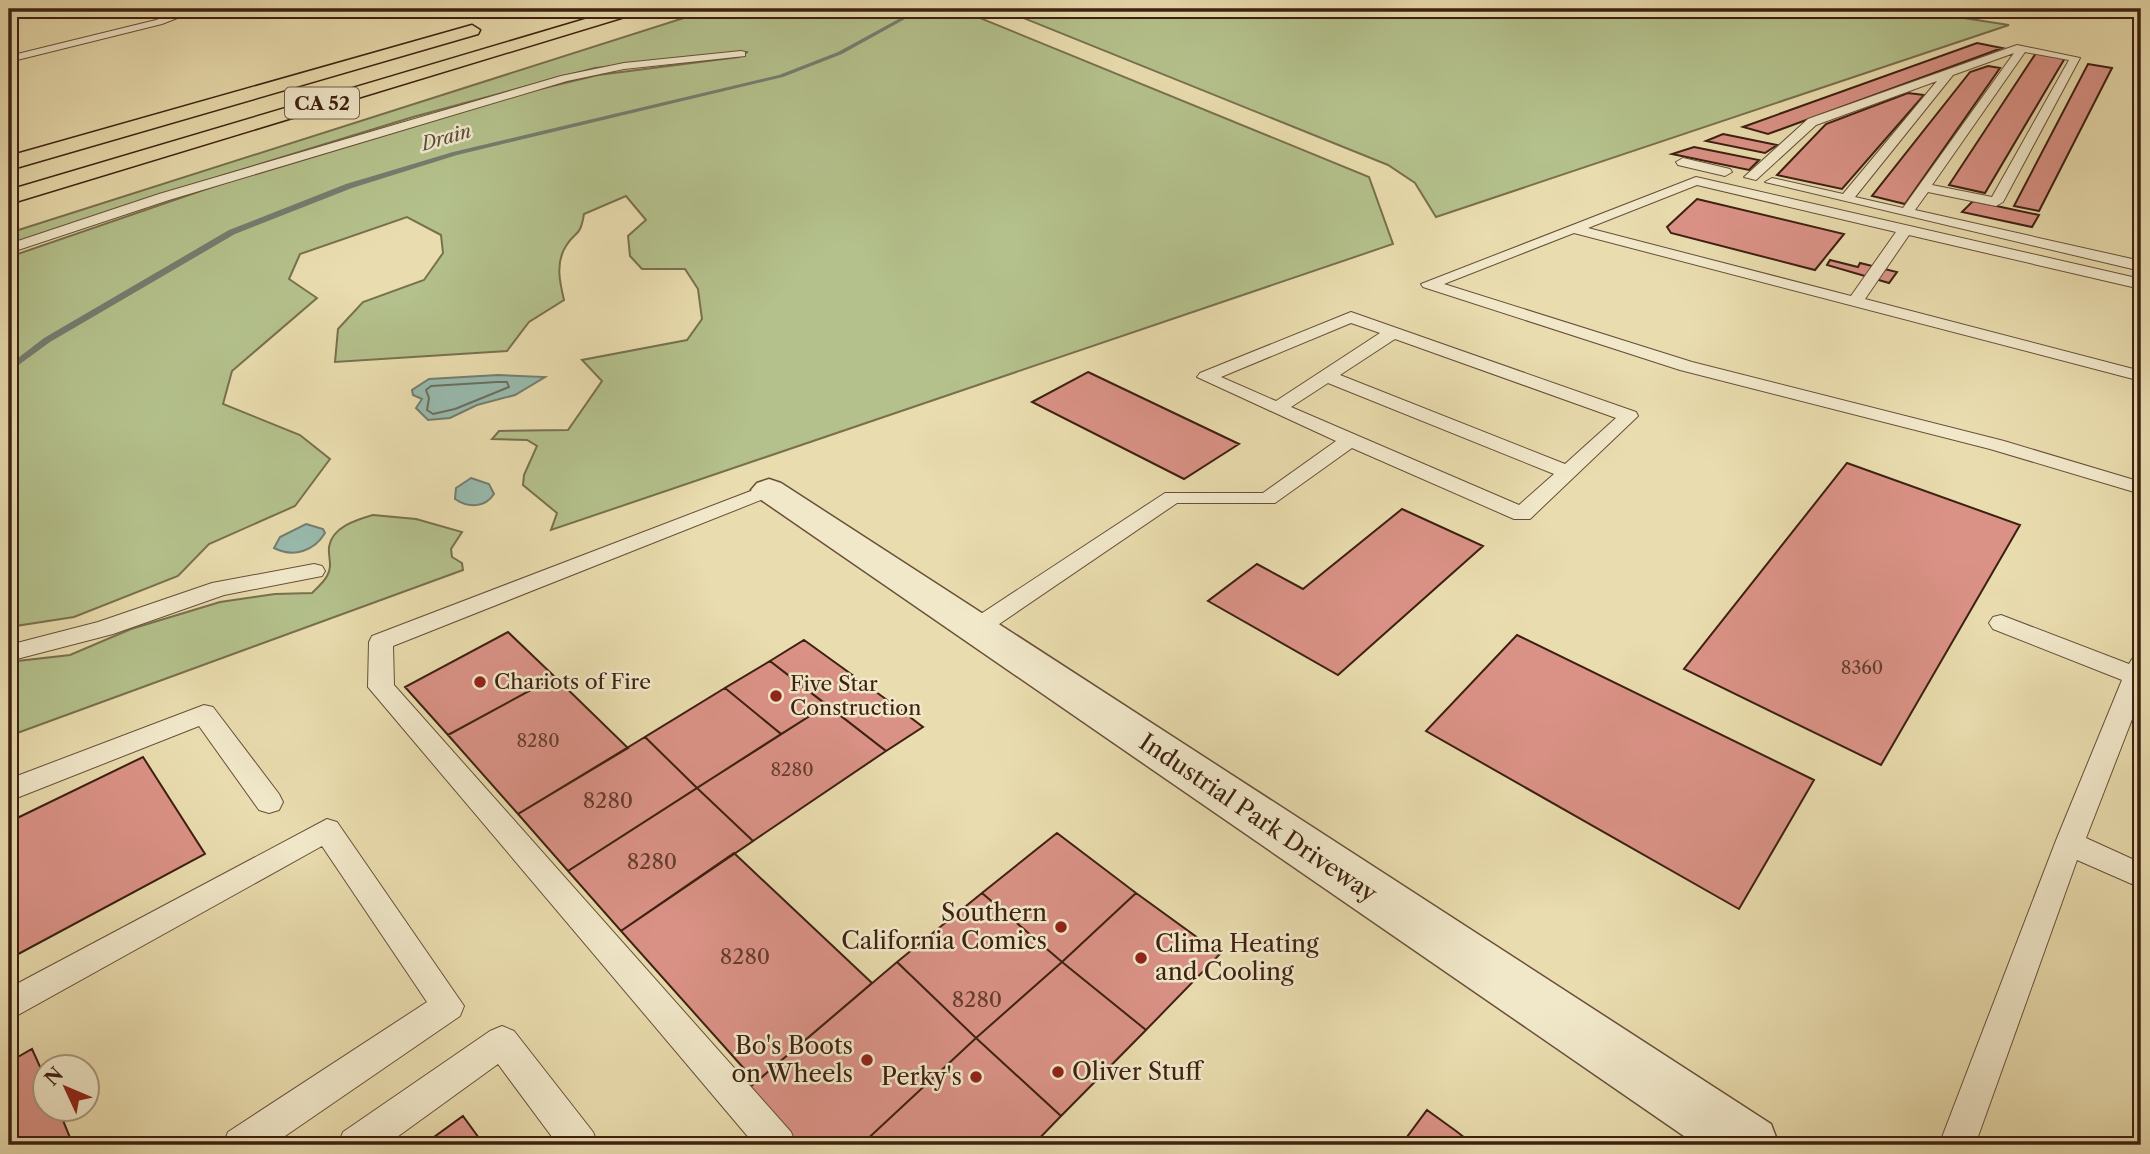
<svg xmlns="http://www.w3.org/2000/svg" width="2150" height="1154" font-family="'Libre Caslon Text',serif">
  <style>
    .green { fill: #b4c18c; stroke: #78704e; stroke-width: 2 }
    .water { fill: #98bbaf; stroke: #747d70; stroke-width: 2 }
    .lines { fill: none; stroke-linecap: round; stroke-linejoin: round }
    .shore { stroke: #6a6e60; stroke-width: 2 }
    .stream { fill: #747d70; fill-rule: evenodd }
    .building { fill: #da9286; stroke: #3d2011; stroke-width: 2 }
    .service-casing { stroke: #684f38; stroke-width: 2 }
    .minor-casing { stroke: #684f38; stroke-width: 3 }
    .motorway-casing { stroke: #3d2011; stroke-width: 3 }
    .service { fill: #f1e8ca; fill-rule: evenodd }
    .minor { fill: #f1e8ca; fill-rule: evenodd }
    .motorway { fill: #e9dcae; fill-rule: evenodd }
    .poi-dot { fill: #8f2418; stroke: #f1e8ca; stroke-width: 2.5 }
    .labels { text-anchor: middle; stroke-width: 5; stroke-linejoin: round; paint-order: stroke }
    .number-label { font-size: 18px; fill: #643c2e }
    .shield { fill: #f1e8ca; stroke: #735c48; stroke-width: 2 }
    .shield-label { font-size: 19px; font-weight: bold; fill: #3d2011 }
    .far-water-label { font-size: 19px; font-style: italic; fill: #584e40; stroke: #f1e8ca }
    .poi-label { font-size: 21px; fill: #3d2011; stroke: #f1e8ca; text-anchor: start }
    .near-number-label { font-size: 21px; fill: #643c2e }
    .near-street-label { font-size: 24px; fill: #3d2011; stroke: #f1e8ca }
    .near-poi-label { font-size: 24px; fill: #3d2011; stroke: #f1e8ca; text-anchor: end }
  </style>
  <rect width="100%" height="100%" fill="#e9dcae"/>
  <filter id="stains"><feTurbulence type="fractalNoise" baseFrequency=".00286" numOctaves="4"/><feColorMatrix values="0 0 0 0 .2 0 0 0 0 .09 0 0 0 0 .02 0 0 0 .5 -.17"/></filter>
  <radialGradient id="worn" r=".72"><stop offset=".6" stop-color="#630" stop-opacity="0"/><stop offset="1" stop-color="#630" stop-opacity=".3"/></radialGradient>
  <path class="green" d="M 712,9 L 958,9 L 1369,177 L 1393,244 L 551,530 L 557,513 L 523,485 L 524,475 L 537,446 L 527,440 L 492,439 L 499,431 L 568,430 L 602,381 L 582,360 L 687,340 L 702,319 L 698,289 L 685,269 L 642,269 L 630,256 L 628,236 L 646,220 L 626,196 L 584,214 C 580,238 576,230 566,246 C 555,263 560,283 564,300 L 529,322 L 507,351 L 335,362 L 338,329 L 363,302 L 424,280 L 443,253 L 441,235 L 407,217 L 300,254 L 289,279 L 317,298 L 232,371 L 223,404 L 300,435 L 330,459 L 295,506 L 209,544 L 178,576 L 74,617 L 9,627 L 9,257 L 262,170 L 519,94 L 598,75 L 739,57 L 748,52 L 595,68 L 553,79 L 413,117 L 224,175 L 9,245 L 9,233 Z
    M 1001,9 L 1906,9 L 2009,25 L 1436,217 L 1415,183 L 1388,165 Z
    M 373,515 L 416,519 L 462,532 L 451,549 L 452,557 L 462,563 L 463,570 L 9,736 L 9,662 L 70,655 L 131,629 L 220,602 L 275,594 L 312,593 C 317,588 324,582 327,576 C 333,566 328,557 329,547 C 332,527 356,520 373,515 Z"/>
  <path class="water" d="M 498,375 L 545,377 L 515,395 L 477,405 L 450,418 L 428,420 L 416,408 L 422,399 L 413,395 L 412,390 L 429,379 Z
    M 471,478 L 489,484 L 494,494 C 485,508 468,508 455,499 L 456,488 Z
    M 306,524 L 323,529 L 325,533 C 314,551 294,558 274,548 L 280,537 Z"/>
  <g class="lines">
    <path class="shore" d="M 497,382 L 507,382 L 509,387 L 455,409 L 433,414 L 427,410 L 429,398 L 426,390 L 431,386 Z"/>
    <path class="stream" d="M 917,9 L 923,9 L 842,54 L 783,77 L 457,155 L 352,188 L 235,234 L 50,342 L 9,372 L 9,365 L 44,338 L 229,230 L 346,184 L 453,152 L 779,75 L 838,52 Z"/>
  </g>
  <path class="building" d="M 1977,43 L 2002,48 L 1768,134 L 1743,127 Z
    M 2036,53 L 2065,58 L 1985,193 L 1949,185 Z
    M 2088,64 L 2112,68 L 2039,211 L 2014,206 Z
    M 1988,66 L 2000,68 L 1905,204 L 1872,196 L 1970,72 Z
    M 1908,93 L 1924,95 L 1842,189 L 1777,175 L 1826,124 Z
    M 1723,134 L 1777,145 L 1765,153 L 1706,141 Z
    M 1694,147 L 1759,160 L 1749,170 L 1672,154 Z
    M 1697,199 L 1844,234 L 1815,270 L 1671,233 L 1667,227 Z
    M 1973,201 L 2039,215 L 2032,227 L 1962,212 Z
    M 1830,260 L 1858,267 L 1860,263 L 1897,272 L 1889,283 L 1827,265 Z
    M 1088,372 L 1239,444 L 1184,479 L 1032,402 Z
    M 1847,463 L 2020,525 L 1881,765 L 1684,669 Z
    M 1402,509 L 1483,546 L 1338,675 L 1208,601 L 1257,564 L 1303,589 Z
    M 508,632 L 555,677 L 448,735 L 405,687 Z
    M 1517,635 L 1814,780 L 1739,909 L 1426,731 Z
    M 804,640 L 894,705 L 923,727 L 886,751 L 770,661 Z
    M 770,661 L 827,705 L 781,734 L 725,688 Z
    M 555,677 L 628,748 L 518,814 L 448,735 Z
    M 725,688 L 781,734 L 697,788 L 645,737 Z
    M 827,705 L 886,751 L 753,841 L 697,788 Z
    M 645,737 L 697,788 L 568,871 L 518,814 Z
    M 143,757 L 205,854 L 9,959 L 9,822 Z
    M 697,788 L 753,841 L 621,931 L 568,871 Z
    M 1057,833 L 1136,893 L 1062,962 L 982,893 Z
    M 734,853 L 872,983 L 756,1082 L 621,931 Z
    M 982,893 L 1062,962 L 976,1038 L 897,962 Z
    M 1136,893 L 1220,954 L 1146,1030 L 1062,962 Z
    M 897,962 L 976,1038 L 861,1145 L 798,1145 L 749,1088 Z
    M 1062,962 L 1146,1030 L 1061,1116 L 976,1038 Z
    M 976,1038 L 1061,1116 L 1033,1145 L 861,1145 Z
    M 32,1049 L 46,1080 L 46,1108 L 58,1108 L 73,1145 L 9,1145 L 9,1062 Z
    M 1427,1110 L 1456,1131 L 1474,1145 L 1401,1145 Z
    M 463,1116 L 484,1145 L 423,1145 Z"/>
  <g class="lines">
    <g class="service-casing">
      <path id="service" d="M 187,9 L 200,9 L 162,24 L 9,62 L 9,56 L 156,20 Z
        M 2017,45 L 2080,58 L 2003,202 L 1996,206 L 1928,192 L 1915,210 L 2141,261 L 2141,271 L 1765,182 L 1772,178 L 1843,194 L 1937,81 L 1816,125 L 1756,180 L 1744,177 L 1808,119 ZM 2025,52 L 2069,60 L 1992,197 L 1932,185 ZM 2014,53 L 1903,208 L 1855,197 L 1953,75 Z
        M 741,51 L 745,52 L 745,56 L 624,69 L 567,81 L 169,200 L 9,253 L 9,244 L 159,194 L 561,76 L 624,63 Z
        M 1683,158 L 1730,169 L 1732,172 L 1725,176 L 1678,165 L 1676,162 Z
        M 1696,177 L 2141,279 L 2141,289 L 1909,235 L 1865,299 L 2141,371 L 2141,381 L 1574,233 L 1444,284 L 1692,362 L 2004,441 L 2141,482 L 2141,494 L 1990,449 L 1680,370 L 1423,287 L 1421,284 ZM 1697,185 L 1896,232 L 1851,296 L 1588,228 Z
        M 1351,312 L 1636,412 L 1638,416 L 1530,519 L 1514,519 L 1352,448 L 1275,503 L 1177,503 L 983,635 L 967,635 L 963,629 L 967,623 L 1165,493 L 1263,493 L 1336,441 L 1197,377 L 1200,373 ZM 1351,323 L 1380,333 L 1276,401 L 1221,377 ZM 1395,339 L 1616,418 L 1565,464 L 1340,375 ZM 1328,383 L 1554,474 L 1519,505 L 1291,407 Z
        M 769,484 L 779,490 L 776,494 L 393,646 L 394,685 L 791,1132 L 796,1145 L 755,1145 L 368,687 L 369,642 L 372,636 Z
        M 314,564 L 322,566 L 325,571 L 322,576 L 224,595 L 113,634 L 9,661 L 9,645 L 98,622 L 212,583 Z
        M 2001,615 L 2129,664 L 2132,659 L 2141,657 L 2141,696 L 2086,838 L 2141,863 L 2141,888 L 2077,860 L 1975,1145 L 1939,1145 L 2055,843 L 2122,680 L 1993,629 L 1989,623 L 1993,617 Z
        M 204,705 L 213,707 L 279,794 L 283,802 L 279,810 L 269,813 L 259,810 L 199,726 L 9,801 L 9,779 Z
        M 327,819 L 337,822 L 464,1006 L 460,1016 L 272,1145 L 223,1145 L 228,1132 L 427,1002 L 322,846 L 9,1020 L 9,988 Z
        M 502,1026 L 514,1031 L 593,1132 L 598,1145 L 558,1145 L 498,1064 L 386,1145 L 338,1145 L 343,1132 L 490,1031 Z"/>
    </g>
    <g class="minor-casing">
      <path id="minor" d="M 769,479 L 781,483 L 1771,1124 L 1779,1145 L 1697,1145 L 757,497 L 751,490 L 757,483 Z"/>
    </g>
    <g class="motorway-casing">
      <path id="motorway" d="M 619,9 L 643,9 L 641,12 L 9,204 L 9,190 Z
        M 472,25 L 480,30 L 478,34 L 9,170 L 9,156 Z"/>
    </g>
    <use href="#service" class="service"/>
    <use href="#minor" class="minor"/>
    <use href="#motorway" class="motorway"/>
  </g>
  <g class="poi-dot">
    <circle cx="480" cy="682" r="7"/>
    <circle cx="776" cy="696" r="7"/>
    <circle cx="1061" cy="927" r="7"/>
    <circle cx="1141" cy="958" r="7"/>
    <circle cx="867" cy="1060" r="7"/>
    <circle cx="1058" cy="1072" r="7"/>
    <circle cx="976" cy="1077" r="7"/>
  </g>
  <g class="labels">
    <g class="number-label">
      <text x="1862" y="674">8360</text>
      <text x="538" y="747">8280</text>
      <text x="792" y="776">8280</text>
    </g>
    <rect class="shield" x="285" y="87.5" width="74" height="31" rx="5"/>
    <g class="shield-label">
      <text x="322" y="110">CA 52</text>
    </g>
    <g class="far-water-label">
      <text transform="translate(446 137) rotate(-16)" y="7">Drain</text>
    </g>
    <g class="poi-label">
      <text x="494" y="689">Chariots of Fire</text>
      <text x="790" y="691">Five Star<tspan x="790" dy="24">Construction</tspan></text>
    </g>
    <g class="near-number-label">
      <text x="608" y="808">8280</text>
      <text x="652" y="869">8280</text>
      <text x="745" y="964">8280</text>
      <text x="977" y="1007">8280</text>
    </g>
    <g class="near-street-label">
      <text transform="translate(1258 818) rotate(34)" y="8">Industrial Park Driveway</text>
    </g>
    <g class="near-poi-label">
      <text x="1047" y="921">Southern<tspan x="1047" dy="28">California Comics</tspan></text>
      <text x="1155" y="952" text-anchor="start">Clima Heating<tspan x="1155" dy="28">and Cooling</tspan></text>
      <text x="853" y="1054">Bo's Boots<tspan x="853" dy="28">on Wheels</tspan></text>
      <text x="1072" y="1080" text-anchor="start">Oliver Stuff</text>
      <text x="962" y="1085">Perky's</text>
    </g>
  </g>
  <rect width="2150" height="1154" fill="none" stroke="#e9dcae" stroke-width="35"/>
  <rect x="10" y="10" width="2129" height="1133" fill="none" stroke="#3d2011" stroke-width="3.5"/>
  <rect x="18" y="18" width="2115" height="1119" fill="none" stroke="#3d2011" stroke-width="2"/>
  <g transform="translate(66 1088) rotate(314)"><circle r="33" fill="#f1e8ca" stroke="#a99880" stroke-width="2"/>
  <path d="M0-5L12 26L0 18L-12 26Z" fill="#8f2418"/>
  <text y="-10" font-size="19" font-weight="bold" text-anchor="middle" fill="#3d2011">N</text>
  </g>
  <rect width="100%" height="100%" filter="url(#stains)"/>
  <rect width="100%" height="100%" fill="url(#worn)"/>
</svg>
